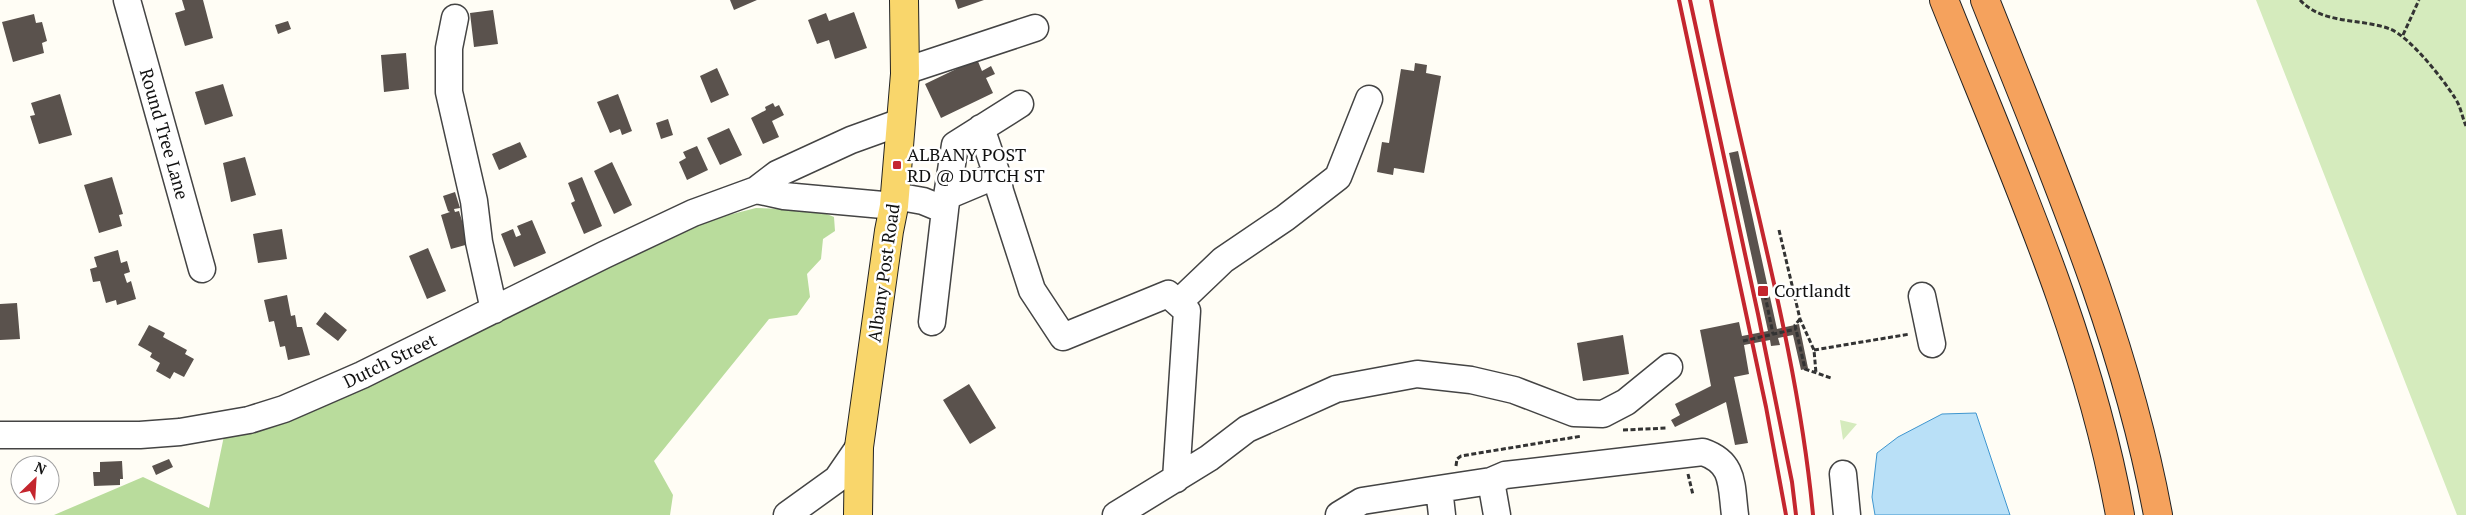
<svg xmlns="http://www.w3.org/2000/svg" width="2466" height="515" font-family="'PT Serif',serif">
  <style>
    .green { fill: #d5ebbd }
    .forest { fill: #b9dc9c }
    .water { fill: #b9e0f7; stroke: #3f96cf }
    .building { fill: #5a524d }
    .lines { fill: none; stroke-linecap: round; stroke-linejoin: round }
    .minor-casing { stroke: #444; stroke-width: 29 }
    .major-casing { stroke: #222; stroke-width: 30 }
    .highway-casing { stroke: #222; stroke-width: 30 }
    .path { stroke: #333; stroke-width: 3; stroke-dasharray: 5 2.5; stroke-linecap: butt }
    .minor { stroke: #fff; stroke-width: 26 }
    .major { stroke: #f9d66b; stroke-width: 28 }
    .highway { stroke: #f5a25d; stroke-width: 28 }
    .rail { stroke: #c4262e; stroke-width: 4 }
    .path-bridge { stroke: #333; stroke-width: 3; stroke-dasharray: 5 2.5; stroke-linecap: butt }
    .poi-dot { fill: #c4262e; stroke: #fff; stroke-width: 2 }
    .labels { text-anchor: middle; stroke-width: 5; stroke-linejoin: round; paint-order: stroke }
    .street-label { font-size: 18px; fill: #111; stroke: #fff }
    .poi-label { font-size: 18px; fill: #111; stroke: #fff; text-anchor: start }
  </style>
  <rect width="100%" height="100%" fill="#fffdf5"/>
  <path class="green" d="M 2256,0 L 2466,0 L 2466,515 L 2457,515 Z
    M 1840,420 L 1857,424 L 1843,440 Z"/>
  <path class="forest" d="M 756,208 L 817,210 L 834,217 L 835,231 L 823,239 L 821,259 L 807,274 L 810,297 L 797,315 L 769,319 L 654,461 L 673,495 L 670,515 L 54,515 L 143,477 L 209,508 L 224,436 L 709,220 Z"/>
  <path class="water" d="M 1976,413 L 2010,515 L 1875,515 L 1872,497 L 1877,453 L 1898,437 L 1942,414 Z"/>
  <path class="building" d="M 182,0 L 203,0 L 213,38 L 185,46 L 175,13 L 185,10 Z
    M 730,0 L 757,0 L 734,10 Z
    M 955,0 L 984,0 L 958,9 Z
    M 493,10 L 498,44 L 474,47 L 470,13 Z
    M 854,12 L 867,48 L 835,59 L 829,40 L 817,44 L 808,20 L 826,13 L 829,21 Z
    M 34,14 L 36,23 L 42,22 L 47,41 L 42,43 L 44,53 L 13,62 L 2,22 Z
    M 288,21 L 291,29 L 278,34 L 275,25 Z
    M 406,53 L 409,89 L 384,92 L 381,55 Z
    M 977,59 L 982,71 L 991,66 L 995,74 L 986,78 L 993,93 L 941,118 L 925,84 Z
    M 1415,63 L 1427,65 L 1426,73 L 1441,76 L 1424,173 L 1394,168 L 1393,175 L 1377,172 L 1382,142 L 1389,143 L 1401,69 L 1414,71 Z
    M 717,68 L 729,95 L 711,103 L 700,76 Z
    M 223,84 L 233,116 L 205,125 L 195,92 Z
    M 60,94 L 72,135 L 39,144 L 30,116 L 35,115 L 31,103 Z
    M 618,94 L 632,131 L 622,135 L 620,129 L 610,133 L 597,102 Z
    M 773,103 L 775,107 L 779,105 L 784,115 L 772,121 L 779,137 L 763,144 L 751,118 L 766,110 L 765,107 Z
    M 668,119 L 673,135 L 661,139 L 656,123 Z
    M 729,128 L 742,155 L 720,165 L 707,138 Z
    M 520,142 L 527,157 L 499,170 L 492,154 Z
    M 697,146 L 708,170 L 687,180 L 679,162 L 686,158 L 683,152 Z
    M 1738,151 L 1777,329 L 1799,324 L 1808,368 L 1801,370 L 1793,335 L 1778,338 L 1780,345 L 1771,346 L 1770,340 L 1744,345 L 1749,374 L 1734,377 L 1748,443 L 1735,445 L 1726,402 L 1675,427 L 1671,420 L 1680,415 L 1675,404 L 1711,386 L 1700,330 L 1739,322 L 1742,336 L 1768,331 L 1729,153 Z
    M 245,157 L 256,195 L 231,202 L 223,163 Z
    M 612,162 L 632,205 L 614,214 L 594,171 Z
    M 112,177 L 123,214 L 119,215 L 122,226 L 99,233 L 84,185 Z
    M 582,177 L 602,226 L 584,234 L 571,203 L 575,201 L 568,183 Z
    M 455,192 L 460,208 L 454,209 L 455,212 L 459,211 L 469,244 L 451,249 L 441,215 L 450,212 L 448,211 L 443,196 Z
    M 532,220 L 546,253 L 514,267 L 501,234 L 513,229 L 516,237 L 521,235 L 517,226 Z
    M 282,229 L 287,259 L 258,263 L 253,234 Z
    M 428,248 L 446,291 L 427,299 L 409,256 Z
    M 118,250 L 121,263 L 127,261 L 130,272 L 124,274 L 127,283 L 131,281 L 136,299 L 117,305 L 116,300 L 106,303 L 100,281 L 93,282 L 90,269 L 97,267 L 94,257 Z
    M 287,295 L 291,316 L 295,315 L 297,327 L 302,327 L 310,355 L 288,360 L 285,346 L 280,347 L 274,321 L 269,322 L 264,300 Z
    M 17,303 L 20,339 L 0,340 L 0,304 Z
    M 325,312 L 347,330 L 338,341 L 316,324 Z
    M 149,325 L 165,333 L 163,337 L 187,350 L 185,354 L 194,359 L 184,377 L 174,372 L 170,379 L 156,371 L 160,363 L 150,357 L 152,353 L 138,345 Z
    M 1623,335 L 1629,374 L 1583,381 L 1577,343 Z
    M 969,384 L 996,428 L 970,444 L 943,400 Z
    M 169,459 L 173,467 L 156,475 L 152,466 Z
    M 122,461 L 123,479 L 120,479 L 120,485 L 94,486 L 93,472 L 100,472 L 100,462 Z"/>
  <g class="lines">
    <g class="minor-casing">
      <path id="minor" d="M 127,0 L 202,269
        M 455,18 L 449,48 L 449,92 L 474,201 L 479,242 L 494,310
        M 905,71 L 1035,28
        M 981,128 L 997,175
        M 756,190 L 784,196 L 894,206
        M 895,196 L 923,201 L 945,210 L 932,322
        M 947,196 L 997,175 L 1000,191 L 1032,290 L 1063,337 L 1168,294 L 1187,311 L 1176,479
        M 945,209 L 955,145 L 1020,104
        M 1922,296 L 1932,344
        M 1178,303 L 1223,260 L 1285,218 L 1338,177 L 1369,99
        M 0,435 L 140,435 L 180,432 L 249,420 L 284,409 L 362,375 L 604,255 L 693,213 L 756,190 L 777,174 L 851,140 L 901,122
        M 1843,474 L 1847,515
        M 1432,490 L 1491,481
        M 787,515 L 837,479 L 859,447
        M 1116,515 L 1209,458 L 1247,429 L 1336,389 L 1417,374 L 1471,380 L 1514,390 L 1574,413 L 1603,414 L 1626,402 L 1669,367
        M 1339,515 L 1362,501 L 1432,490 L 1440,497 L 1442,515
        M 1497,515 L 1491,481 L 1505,475 L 1703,452 C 1735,463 1731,485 1735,515"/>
    </g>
    <g class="major-casing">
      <path id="major" d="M 858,515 L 859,447 L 889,231 L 894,206 L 905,74 L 904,0"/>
    </g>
    <g class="highway-casing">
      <path id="highway" d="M 1944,0 C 2011,168 2088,336 2120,515
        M 1985,0 C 2052,169 2125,336 2158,515"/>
    </g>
    <path class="path" d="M 2300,0 C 2323,25 2361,18 2390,29 C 2410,37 2443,79 2455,98 C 2461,107 2462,117 2466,126
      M 2403,35 L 2419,0
      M 1779,230 L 1800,319 L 1814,350 L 1816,373
      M 1765,295 L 1773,334
      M 1800,319 L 1795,325 L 1805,369 L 1831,378
      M 1814,350 L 1910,334
      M 1623,430 L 1667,428
      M 1456,466 L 1457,459 L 1461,456 L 1582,436
      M 1688,474 L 1693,495"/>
    <use href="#minor" class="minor"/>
    <use href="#major" class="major"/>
    <use href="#highway" class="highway"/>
    <path class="rail" d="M 1679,0 L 1766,407 L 1786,515
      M 1690,0 L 1758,314 L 1792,482 L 1796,515
      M 1711,0 C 1743,170 1797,342 1813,515"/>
    <path class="path-bridge" d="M 1743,341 L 1796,329"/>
  </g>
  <g class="poi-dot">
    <rect x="892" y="160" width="10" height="10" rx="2.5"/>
    <rect x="1757" y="285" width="12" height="12" rx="2.5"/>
  </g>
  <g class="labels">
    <g class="street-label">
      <text transform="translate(164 134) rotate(74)" y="6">Round Tree Lane</text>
      <text transform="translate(884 273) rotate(-82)" y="6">Albany Post Road</text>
      <text transform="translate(390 361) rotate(-26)" y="6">Dutch Street</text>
    </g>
    <g class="poi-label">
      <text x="907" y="161">ALBANY POST<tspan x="907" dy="21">RD @ DUTCH ST</tspan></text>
      <text x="1774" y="297">Cortlandt</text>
    </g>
  </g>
  <g transform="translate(35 480) rotate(25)"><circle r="24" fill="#ffffff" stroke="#a0a0a0"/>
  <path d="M0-4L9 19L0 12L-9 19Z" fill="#c4262e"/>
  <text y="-8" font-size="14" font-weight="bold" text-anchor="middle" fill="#111111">N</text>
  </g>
</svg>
